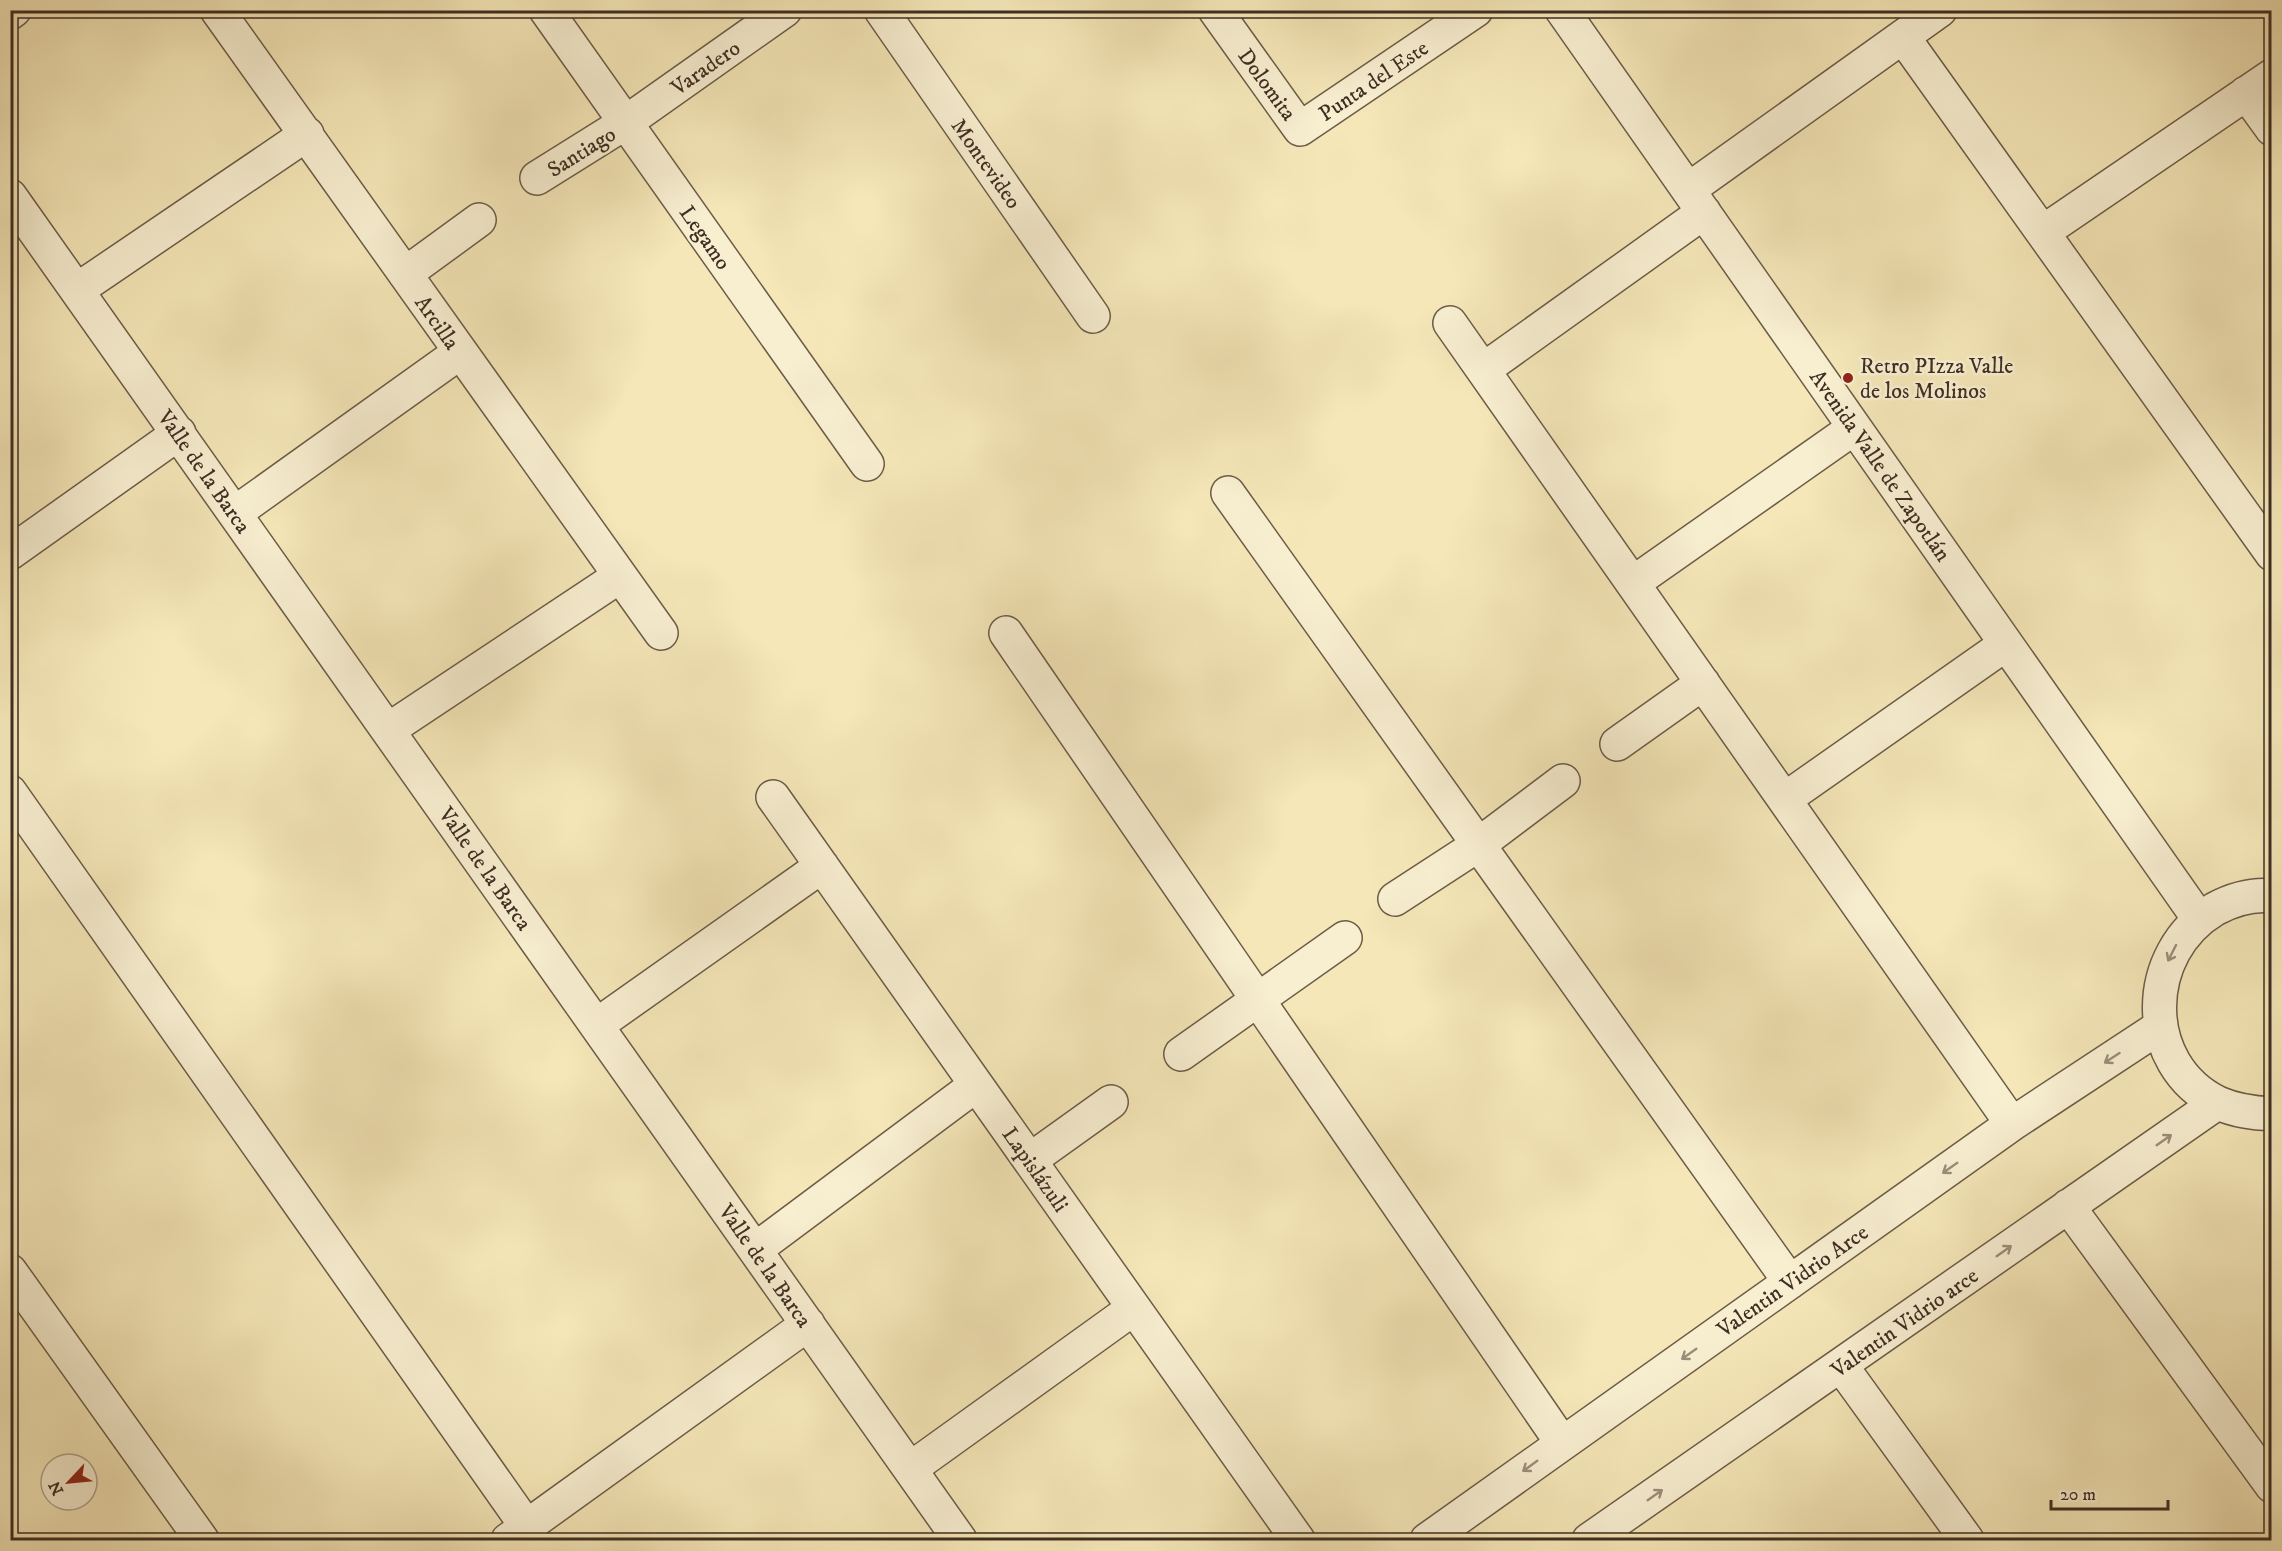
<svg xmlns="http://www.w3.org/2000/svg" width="2282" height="1551" font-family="'IM FELL DW Pica',serif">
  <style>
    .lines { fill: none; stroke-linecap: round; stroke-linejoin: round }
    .minor-casing { stroke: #6c5c48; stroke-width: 36 }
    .minor { stroke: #f8efd1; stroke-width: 33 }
    .oneway { stroke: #9b8e7a }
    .poi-dot { fill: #8f2418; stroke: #f8efd1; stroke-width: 2 }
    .labels { text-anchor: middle; stroke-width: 5; stroke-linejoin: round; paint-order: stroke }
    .street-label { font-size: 22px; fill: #3e2e23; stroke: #f8efd1 }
    .poi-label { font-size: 22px; fill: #3e2e23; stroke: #f8efd1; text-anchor: start }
  </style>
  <rect width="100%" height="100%" fill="#f5e7b8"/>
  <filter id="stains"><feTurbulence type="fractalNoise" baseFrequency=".00333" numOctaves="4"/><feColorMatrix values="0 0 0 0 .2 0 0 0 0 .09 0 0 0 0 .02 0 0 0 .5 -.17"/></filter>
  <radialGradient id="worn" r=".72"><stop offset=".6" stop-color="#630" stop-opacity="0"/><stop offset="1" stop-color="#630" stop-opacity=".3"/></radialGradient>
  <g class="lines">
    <g class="minor-casing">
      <path id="minor" d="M 217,10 L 661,633
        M 546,10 L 867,464
        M 881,10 L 1093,316
        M 1215,10 L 1300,129 L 1476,10
        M 1562,10 L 2199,919
        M 10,13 L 14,10
        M 1903,37 L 2272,554
        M 2246,93 L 2272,129
        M 537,178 L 625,123 L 785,10
        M 1688,190 L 1940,10
        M 10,196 L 960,1540
        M 2043,232 L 2272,76
        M 405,274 L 479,220
        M 77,290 L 307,134
        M 1450,323 L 2012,1124
        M 1483,370 L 1704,212
        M 1228,493 L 1790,1282
        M 235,513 L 459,353
        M 10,553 L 179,433
        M 1633,583 L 1854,428
        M 1006,633 L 1562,1443
        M 388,730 L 620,576
        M 1617,744 L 1703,683
        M 10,792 L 527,1527
        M 773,797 L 1298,1540
        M 1785,799 L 2006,644
        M 2272,896 C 2252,894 2232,900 2215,909 C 2142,952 2139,1064 2218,1103 C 2236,1111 2253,1113 2272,1114
        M 1395,899 L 1478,845 L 1563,781
        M 597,1025 L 822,866
        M 1181,1054 L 1345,938
        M 1030,1160 L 1111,1102
        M 2068,1206 L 2272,1486
        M 756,1249 L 976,1085
        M 10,1271 L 202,1540
        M 1842,1367 L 1967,1540
        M 910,1469 L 1134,1308
        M 508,1540 L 808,1324
        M 1427,1540 L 2012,1124 L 2161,1026
        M 1589,1540 L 2217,1103"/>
    </g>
    <use href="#minor" class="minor"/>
  </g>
  <defs><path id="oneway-shaft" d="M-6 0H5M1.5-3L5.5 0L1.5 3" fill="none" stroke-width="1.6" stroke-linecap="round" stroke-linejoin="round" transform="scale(1.5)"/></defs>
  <g class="oneway">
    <use href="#oneway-shaft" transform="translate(2172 953) rotate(117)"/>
    <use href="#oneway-shaft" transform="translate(2112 1058) rotate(147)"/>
    <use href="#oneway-shaft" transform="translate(2164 1140) rotate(-35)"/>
    <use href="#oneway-shaft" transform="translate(1950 1168) rotate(145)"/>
    <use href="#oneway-shaft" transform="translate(2004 1251) rotate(-35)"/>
    <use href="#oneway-shaft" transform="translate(1689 1354) rotate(145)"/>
    <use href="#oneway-shaft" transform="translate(1530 1466) rotate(144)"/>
    <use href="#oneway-shaft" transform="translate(1655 1495) rotate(-35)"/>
  </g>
  <circle class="poi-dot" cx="1848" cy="378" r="6"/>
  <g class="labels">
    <g class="street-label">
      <text transform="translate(705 67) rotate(-35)" y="8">Varadero</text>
      <text transform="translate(1373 80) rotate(-34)" y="8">Punta del Este</text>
      <text transform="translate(1268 84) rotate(54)" y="8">Dolomita</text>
      <text transform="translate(581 151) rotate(-32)" y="8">Santiago</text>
      <text transform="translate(987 163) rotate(55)" y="8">Montevideo</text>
      <text transform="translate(706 237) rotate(55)" y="8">Legamo</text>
      <text transform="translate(438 322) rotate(55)" y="8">Arcilla</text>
      <text transform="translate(1881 465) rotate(55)" y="8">Avenida Valle de Zapotlán</text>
      <text transform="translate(205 471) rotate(55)" y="8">Valle de la Barca</text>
      <text transform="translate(486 868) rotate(55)" y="8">Valle de la Barca</text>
      <text transform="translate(1036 1169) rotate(55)" y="8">Lapislázuli</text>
      <text transform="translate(766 1265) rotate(55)" y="8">Valle de la Barca</text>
      <text transform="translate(1792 1280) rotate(-35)" y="8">Valentin Vidrio Arce</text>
      <text transform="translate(1904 1322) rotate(-35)" y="8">Valentin Vidrio arce</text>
    </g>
    <g class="poi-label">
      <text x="1860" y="373">Retro PIzza Valle<tspan x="1860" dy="25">de los Molinos</tspan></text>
    </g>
  </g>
  <rect width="2282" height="1551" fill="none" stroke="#f5e7b8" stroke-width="36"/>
  <rect x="12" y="12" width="2258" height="1527" fill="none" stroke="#3e2e23" stroke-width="3"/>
  <rect x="18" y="18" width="2246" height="1515" fill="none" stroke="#3e2e23" stroke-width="1.5"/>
  <g transform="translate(69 1482) rotate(244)"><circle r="28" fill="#f8efd1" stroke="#aea28b" stroke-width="1.5"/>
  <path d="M0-4.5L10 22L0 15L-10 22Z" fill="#8f2418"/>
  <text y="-9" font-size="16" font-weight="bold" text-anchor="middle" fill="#3e2e23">N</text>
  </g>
  <path d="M2051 1500v9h117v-9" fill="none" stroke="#3e2e23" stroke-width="3"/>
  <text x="2060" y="1500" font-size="18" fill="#3e2e23" stroke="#f8efd1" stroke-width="4.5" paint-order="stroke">20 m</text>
  <rect width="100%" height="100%" filter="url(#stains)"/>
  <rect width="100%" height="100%" fill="url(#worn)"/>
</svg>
